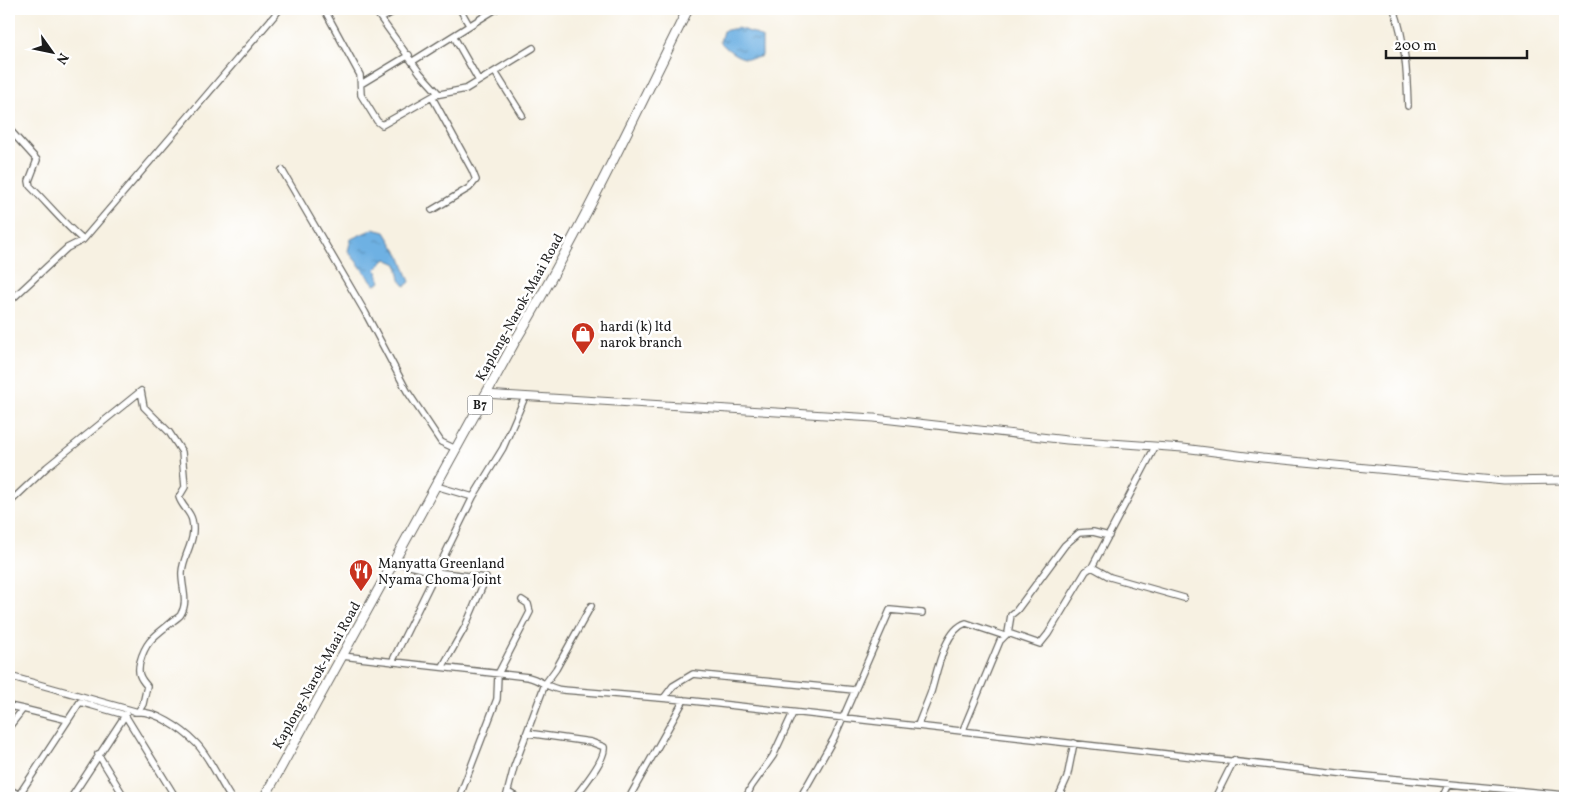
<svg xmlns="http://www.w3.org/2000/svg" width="1574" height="807" font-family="Vollkorn,serif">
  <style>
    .water { fill: url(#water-ripples); stroke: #456680 }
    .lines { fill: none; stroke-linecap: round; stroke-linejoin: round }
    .minor-casing { stroke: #696761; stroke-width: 8 }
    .tertiary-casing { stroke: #696761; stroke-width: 9 }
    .trunk-casing { stroke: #696761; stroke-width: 11 }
    .minor { stroke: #fff; stroke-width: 5.5 }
    .tertiary { stroke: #fff; stroke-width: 7 }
    .trunk { stroke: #fff; stroke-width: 9 }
    .labels { text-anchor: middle; stroke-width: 5; stroke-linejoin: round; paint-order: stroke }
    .shield { fill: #fff; stroke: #606060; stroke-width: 1 }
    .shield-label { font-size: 12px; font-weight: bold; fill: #1c1c1c }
    .street-label { font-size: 14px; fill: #1c1c1c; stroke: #fff }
    .poi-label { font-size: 14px; fill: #1c1c1c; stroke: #fff; text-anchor: start }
  </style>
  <defs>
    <pattern id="water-ripples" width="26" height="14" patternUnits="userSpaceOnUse" patternTransform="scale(1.25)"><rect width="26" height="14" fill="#6eb1e3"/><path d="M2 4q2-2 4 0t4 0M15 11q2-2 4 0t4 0" fill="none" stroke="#5a8fb7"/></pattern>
  </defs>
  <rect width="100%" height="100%" fill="#fff"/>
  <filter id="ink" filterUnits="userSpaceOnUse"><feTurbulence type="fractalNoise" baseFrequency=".02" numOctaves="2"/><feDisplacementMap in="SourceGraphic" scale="10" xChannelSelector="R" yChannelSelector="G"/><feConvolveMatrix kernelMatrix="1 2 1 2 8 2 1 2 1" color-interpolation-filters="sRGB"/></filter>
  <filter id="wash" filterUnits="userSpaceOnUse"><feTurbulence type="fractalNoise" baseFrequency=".0096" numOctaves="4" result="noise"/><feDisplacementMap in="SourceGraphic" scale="20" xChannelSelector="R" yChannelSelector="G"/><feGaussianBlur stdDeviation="1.12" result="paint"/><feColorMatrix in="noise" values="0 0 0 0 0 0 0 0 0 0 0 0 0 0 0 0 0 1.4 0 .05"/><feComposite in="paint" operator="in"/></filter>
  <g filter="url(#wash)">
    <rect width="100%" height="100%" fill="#f7f1e2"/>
    <path class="water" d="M 737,28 L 754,33 L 762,38 L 762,56 C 745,63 733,55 720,42 L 723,31 Z
      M 373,229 L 385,232 L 401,258 L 410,282 L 405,286 L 400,280 L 397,264 L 386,259 L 376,269 L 381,282 L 375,285 L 348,251 L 351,239 Z"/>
  </g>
  <g filter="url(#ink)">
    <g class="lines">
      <g class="minor-casing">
        <path id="minor" d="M 324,9 L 360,75 L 361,95 L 377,121 L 382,125 L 435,95 L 466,89 L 533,48
          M 374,9 L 420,73 L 439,94
          M 460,9 L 469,25
          M 1394,9 C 1405,40 1407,72 1408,106
          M 382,18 L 398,9
          M 454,37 L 479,81
          M 413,61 L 496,9
          M 495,72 L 522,115
          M 361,84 L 409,55
          M 9,129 L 37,160 L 29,181 L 30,186 C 48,204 64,224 83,240
          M 282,170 L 365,312 L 407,391 L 441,442 L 456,449
          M 432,210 L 469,188 L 476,180 L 472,170 L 432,97
          M 9,302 L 67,248 L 83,240 L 280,9
          M 436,486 L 473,497
          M 9,503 L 47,467 L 141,391 L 144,407 L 169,432 L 182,452 L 185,487 L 179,497 C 182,507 190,511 192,520 C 197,540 183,555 182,572 C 181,586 189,601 181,614 C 180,617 175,619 172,622 C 156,635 146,640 140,662 C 137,673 140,678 147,686 L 143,704 L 138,712 L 9,676
          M 394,562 L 435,572 L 486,578 L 465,627 L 443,666
          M 1092,567 L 1110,577 L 1184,598
          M 1008,633 L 1011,615 L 1017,610 L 1065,545 L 1079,533 L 1093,532 L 1109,536
          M 342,656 L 528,677 C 541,680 549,689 563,690 L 684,700 L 1355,775 L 1565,795
          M 392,662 L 473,497 L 503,448 L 525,397
          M 664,698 L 673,686 L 693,674 L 854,690
          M 9,706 L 23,709
          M 135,712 C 155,710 182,729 196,743 C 209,756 220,782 231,798
          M 918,725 C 922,714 927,703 931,692 C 937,673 944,630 966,623 L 1005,636
          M 9,727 L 23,709 L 68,720
          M 963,730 L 1000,641 L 1008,633 L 1040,644 L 1048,634 L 1086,571 L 1092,567 L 1155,447
          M 527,733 L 591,742 L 604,747 C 606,759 582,788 574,798
          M 98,754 L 125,798
          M 9,789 L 19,795 L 80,702 L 125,715 L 176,798
          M 508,792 L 518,798
          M 71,798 L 126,714
          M 459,798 L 497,699 L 498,674 L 530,612 L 528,604 L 522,600
          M 506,798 L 514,767 L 545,684 L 556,669 L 591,606
          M 629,798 L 684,700
          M 746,798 L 751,787 L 773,756 L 793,713
          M 800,798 L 834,738 L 890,610 L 922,613
          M 1058,798 L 1067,778 L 1074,743
          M 1215,798 L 1234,760
          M 1442,798 L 1449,784"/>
      </g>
      <g class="tertiary-casing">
        <path id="tertiary" d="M 485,394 L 874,418 L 1067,440 L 1183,448 L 1262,458 L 1504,481 L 1565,480"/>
      </g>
      <g class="trunk-casing">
        <path id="trunk" d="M 264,798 L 514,343 C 579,235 632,121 688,9"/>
      </g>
      <use href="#minor" class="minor"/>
      <use href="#tertiary" class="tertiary"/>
      <use href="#trunk" class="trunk"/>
    </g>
  </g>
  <defs>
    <g id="shop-pin" transform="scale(1.25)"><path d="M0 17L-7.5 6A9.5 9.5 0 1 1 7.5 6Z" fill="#c8321e" stroke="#fff"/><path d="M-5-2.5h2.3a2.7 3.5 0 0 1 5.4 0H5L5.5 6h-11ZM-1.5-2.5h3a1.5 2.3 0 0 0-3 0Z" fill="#fff"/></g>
    <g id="restaurant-pin" transform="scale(1.25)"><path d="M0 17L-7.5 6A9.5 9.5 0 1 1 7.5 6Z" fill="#c8321e" stroke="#fff"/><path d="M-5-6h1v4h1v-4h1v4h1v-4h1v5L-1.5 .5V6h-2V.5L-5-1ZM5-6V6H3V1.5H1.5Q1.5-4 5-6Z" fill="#fff"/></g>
  </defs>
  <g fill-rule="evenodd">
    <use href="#shop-pin" x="583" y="334"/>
    <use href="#restaurant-pin" x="361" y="571"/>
  </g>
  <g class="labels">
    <rect class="shield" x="467.5" y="395.5" width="25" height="19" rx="4"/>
    <g class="shield-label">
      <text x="480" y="409">B7</text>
    </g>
    <g class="street-label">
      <text transform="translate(519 307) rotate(-61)" y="5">Kaplong-Narok-Maai Road</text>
      <text transform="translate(316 675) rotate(-61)" y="5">Kaplong-Narok-Maai Road</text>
    </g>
    <g class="poi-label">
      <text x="600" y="331">hardi (k) ltd<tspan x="600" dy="16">narok branch</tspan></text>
      <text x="378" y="568">Manyatta Greenland<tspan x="378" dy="16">Nyama Choma Joint</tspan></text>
    </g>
  </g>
  <rect width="1574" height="807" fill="none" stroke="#fff" stroke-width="30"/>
  <g transform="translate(52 52) rotate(123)" stroke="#ffffff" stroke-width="4" paint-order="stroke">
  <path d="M0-4L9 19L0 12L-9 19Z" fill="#1c1c1c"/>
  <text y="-8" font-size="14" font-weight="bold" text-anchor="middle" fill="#1c1c1c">N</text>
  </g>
  <path d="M1386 50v8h141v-8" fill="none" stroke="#1c1c1c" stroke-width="2.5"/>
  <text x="1394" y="50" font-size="15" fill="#1c1c1c" stroke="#ffffff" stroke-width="4" paint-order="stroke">200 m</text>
</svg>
